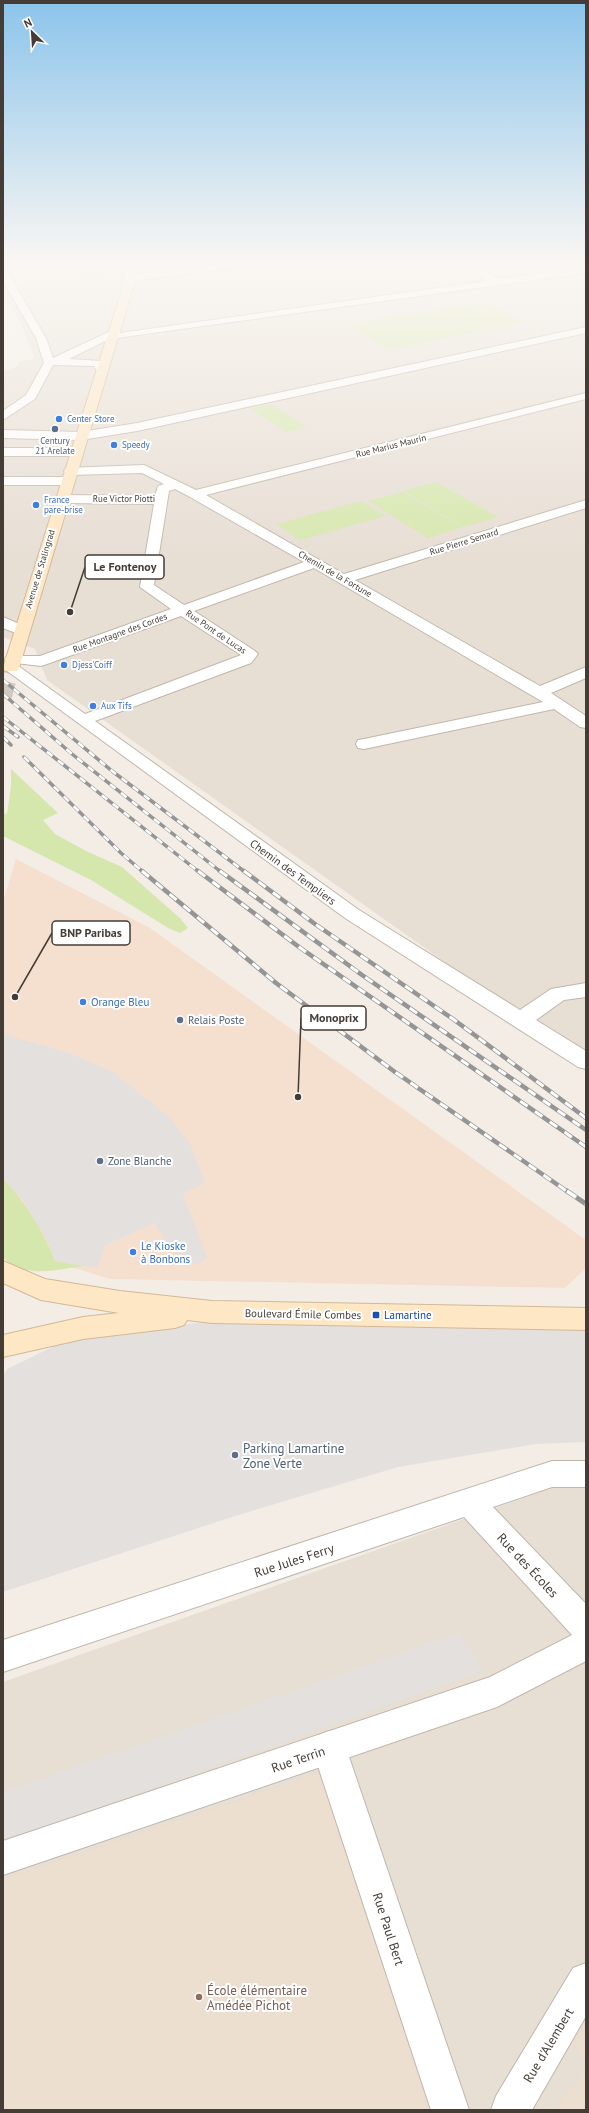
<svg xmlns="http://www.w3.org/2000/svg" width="589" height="2113" font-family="'PT Sans',sans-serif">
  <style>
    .residential { fill: #e7ded4 }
    .commercial { fill: #f5e0d0 }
    .education { fill: #ecdfcf }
    .green { fill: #d6e7ae }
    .parking { fill: #e3e0de }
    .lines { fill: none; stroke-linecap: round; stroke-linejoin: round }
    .secondary-tunnel { stroke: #d0cac2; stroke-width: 17; stroke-dasharray: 17 8; stroke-linecap: butt }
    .pedestrian-casing { stroke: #c1b6ab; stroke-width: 2 }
    .minor-casing { stroke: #c1b6ab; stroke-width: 2 }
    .secondary-casing { stroke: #d3b995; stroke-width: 2 }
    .pedestrian { fill: #fff; fill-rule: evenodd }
    .minor { fill: #fff; fill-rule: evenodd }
    .secondary { fill: #fee7c4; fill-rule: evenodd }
    .rail-far2-casing { stroke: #959595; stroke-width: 3.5 }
    .rail-far1-casing { stroke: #959595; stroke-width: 4.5 }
    .rail-casing { stroke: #959595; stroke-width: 5 }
    .rail-far2 { stroke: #fff; stroke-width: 2.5; stroke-dasharray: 7; stroke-linecap: butt }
    .rail-far1 { stroke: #fff; stroke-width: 3; stroke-dasharray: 9; stroke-linecap: butt }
    .rail { stroke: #fff; stroke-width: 3.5; stroke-dasharray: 11; stroke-linecap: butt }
    .shop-dot { fill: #3f7fe0; stroke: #fff; stroke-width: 1.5 }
    .service-dot { fill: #5c6f8a; stroke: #fff; stroke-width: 1.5 }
    .transit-dot { fill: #1a4fb4; stroke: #fff; stroke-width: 1.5 }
    .education-dot { fill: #8d6e63; stroke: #fff; stroke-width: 1.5 }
    .labels { text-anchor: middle; stroke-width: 4; stroke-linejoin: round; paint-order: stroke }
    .far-shop-label { font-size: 9px; fill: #366cbe; stroke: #fff; text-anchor: start }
    .far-service-label { font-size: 9px; fill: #4e5e75; stroke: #fff }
    .far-street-label { font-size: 9px; fill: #453c35; stroke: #fff }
    .street-label { font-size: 11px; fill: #453c35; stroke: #fff }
    .shop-label { font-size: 11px; fill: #366cbe; stroke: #fff; text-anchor: start }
    .service-label { font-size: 11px; fill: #4e5e75; stroke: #fff; text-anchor: start }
    .transit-label { font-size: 11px; fill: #164399; stroke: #fff; text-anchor: start }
    .near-service-label { font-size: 13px; fill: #4e5e75; stroke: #fff; text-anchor: start }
    .near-street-label { font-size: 13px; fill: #453c35; stroke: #fff }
    .near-education-label { font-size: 13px; fill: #785e54; stroke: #fff; text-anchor: start }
    .leader { fill: none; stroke: #453c35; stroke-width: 1.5 }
    .callout-dot { fill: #453c35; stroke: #fff; stroke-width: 1.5 }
    .callout { fill: #fff; stroke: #453c35; stroke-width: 1.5 }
    .callout-label { font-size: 12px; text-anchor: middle; font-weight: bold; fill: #453c35 }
  </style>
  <rect width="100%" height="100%" fill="#f3ede5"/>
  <path class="residential" d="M 3,264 L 586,264 L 586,1054 L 508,1007 L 47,680 L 35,649 L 3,637 L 3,371 L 16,367 L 20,361 L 35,359 L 20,322 L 3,296 Z
    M 563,1484 L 586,1484 L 586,2110 L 3,2110 L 3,1682 Z"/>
  <path class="commercial" d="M 16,859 L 150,928 L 586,1240 L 586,1268 L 565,1288 L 110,1279 L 26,1253 L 3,1230 L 3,902 Z"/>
  <path class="education" d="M 327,1771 L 364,1884 L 428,2110 L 3,2110 L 3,1880 Z
    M 586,2025 L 586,2063 L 573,2043 Z
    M 586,2070 L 586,2110 L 554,2110 Z"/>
  <path class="green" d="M 482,303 L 525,322 L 388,350 L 346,324 Z
    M 270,404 L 306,427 L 287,432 L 250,409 Z
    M 436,482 L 498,517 L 464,527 L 403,491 Z
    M 402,492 L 463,527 L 428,538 L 368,501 Z
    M 361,501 L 386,516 L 300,540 L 276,524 Z
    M 11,769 L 58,813 L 43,820 L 55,834 L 86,851 L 122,867 L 181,919 L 188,928 L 180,933 L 168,928 L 91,880 L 3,836 L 3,813 L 7,814 L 11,787 Z
    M 3,1178 C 25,1203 43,1229 55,1261 L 84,1266 C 58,1269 23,1280 3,1257 Z"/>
  <path class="parking" d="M 112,273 L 105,293 L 73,289 L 78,274 Z
    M 3,1034 L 72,1054 L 113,1072 L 169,1117 L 191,1145 L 205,1183 L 183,1193 L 207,1258 L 195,1265 L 173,1253 L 155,1223 L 105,1245 L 97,1268 L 55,1261 L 48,1242 L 24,1202 L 3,1178 Z
    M 222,1320 L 586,1328 L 586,1442 L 536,1444 L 398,1467 L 232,1517 L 3,1592 L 3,1376 L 7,1369 L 71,1338 Z
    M 459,1633 L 483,1671 L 3,1841 L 3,1792 Z"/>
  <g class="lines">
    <path class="secondary-tunnel" d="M 3,698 L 11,668"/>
    <g class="pedestrian-casing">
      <path id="pedestrian" d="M 329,1731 L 341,1736 L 346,1748 L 469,2110 L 431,2110 L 312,1748 L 317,1736 Z
        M 586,1963 L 586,2016 L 532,2110 L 491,2110 L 496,2096 L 573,1968 Z"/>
    </g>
    <g class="minor-casing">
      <path id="minor" d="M 219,264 L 247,264 L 242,267 L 131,281 L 126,278 L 131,275 Z
        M 460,264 L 472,264 L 499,279 L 586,267 L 586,273 L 109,339 L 69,359 L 101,361 L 108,371 L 106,373 L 98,373 L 94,366 L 53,365 L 35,399 L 3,420 L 3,411 L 26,395 L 44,363 L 36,338 L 3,281 L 3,270 L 8,273 L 46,338 L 53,358 L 115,329 L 119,330 L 120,333 L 488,281 Z
        M 586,327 L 586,333 L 137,431 L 81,440 L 3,438 L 3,430 L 81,432 L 137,423 Z
        M 586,393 L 586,399 L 206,495 L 344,574 L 586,500 L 586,508 L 355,580 L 540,686 L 586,667 L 586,678 L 551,693 L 586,716 L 586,728 L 580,727 L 554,709 L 364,749 L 358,748 L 356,744 L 358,740 L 364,739 L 543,702 L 314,568 L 194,611 L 255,651 L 258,654 L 251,663 L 95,721 L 359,910 L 520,1010 L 551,989 L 586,983 L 586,997 L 564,1000 L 536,1020 L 586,1051 L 586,1069 L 578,1067 L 345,918 L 3,668 L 5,665 L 17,665 L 85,714 L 241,655 L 181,616 L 47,664 L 41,666 L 7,662 L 5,659 L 7,656 L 40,656 L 171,609 L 140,587 L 154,504 L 62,503 L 55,499 L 62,495 L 155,496 L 158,486 L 164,484 L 142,473 L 70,475 L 64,471 L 66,468 L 144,465 L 196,490 ZM 175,489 L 190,497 L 304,562 L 184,605 L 154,585 L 169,491 Z
        M 3,448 L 76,448 L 82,452 L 76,456 L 3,456 Z
        M 3,477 L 67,477 L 73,481 L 67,485 L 3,485 Z
        M 3,617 L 26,627 L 29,630 L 26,633 L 21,635 L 3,628 Z
        M 552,1461 L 586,1461 L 586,1487 L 552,1487 L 493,1507 L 586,1604 L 586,1661 L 497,1707 L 3,1875 L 3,1841 L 490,1677 L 572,1635 L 464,1517 L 3,1672 L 3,1640 Z"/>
    </g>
    <g class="secondary-casing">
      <path id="secondary" d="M 130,264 L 140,264 L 19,668 L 17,671 L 5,671 L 3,668 Z
        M 3,1261 L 45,1279 L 120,1291 L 212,1301 L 586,1308 L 586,1330 L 212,1323 L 187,1320 L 184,1325 L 175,1328 L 83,1339 L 3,1357 L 3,1335 L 83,1317 L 119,1313 L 41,1300 L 3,1283 Z"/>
    </g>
    <use href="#pedestrian" class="pedestrian"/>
    <use href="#minor" class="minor"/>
    <use href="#secondary" class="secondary"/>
    <g class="rail-far2-casing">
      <path id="rail-far2" d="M 3,680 L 112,771 L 245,872
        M 3,694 L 72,754 L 221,872
        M 3,717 L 199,872
        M 3,726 L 18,737
        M 3,737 L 11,745
        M 24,757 L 121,853 L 143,872"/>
    </g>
    <g class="rail-far1-casing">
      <path id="rail-far1" d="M 142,871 L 276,983 L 395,1072 L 568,1192
        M 198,871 L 299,947 L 586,1147
        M 220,871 L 362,975 L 586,1130
        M 244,871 L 315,924 L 453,1019 L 586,1118"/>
    </g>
    <g class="rail-casing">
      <path id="rail" d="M 567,1191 L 586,1204"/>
    </g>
    <use href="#rail-far2" class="rail-far2"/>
    <use href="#rail-far1" class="rail-far1"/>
    <use href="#rail" class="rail"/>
  </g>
  <linearGradient id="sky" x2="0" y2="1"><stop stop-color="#8cc4eb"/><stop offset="0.47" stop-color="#faf7f3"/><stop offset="1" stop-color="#faf7f3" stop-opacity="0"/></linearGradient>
  <rect width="589" height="560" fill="url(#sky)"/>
  <g class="shop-dot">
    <circle cx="59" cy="419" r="4"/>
    <circle cx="114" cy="445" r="4"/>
    <circle cx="36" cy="505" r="4"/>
    <circle cx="64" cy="665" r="4"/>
    <circle cx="93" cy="706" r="4"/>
    <circle cx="83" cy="1002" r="4"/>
    <circle cx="133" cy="1252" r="4"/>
  </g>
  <g class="service-dot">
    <circle cx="55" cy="429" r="4"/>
    <circle cx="180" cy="1020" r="4"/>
    <circle cx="100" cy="1161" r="4"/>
    <circle cx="235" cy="1455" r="4"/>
  </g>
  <rect class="transit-dot" x="372" y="1311" width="8" height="8" rx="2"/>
  <circle class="education-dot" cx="199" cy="1997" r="4"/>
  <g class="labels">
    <g class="far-shop-label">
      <text x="67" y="422">Center Store</text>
      <text x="122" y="448">Speedy</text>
      <text x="44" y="503">France<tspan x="44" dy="10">pare-brise</tspan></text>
      <text x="72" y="668">Djess'Coiff</text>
      <text x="101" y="709">Aux Tifs</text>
    </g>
    <g class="far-service-label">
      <text x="55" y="444">Century<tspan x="55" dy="10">21 Arelate</tspan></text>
    </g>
    <g class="far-street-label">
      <text transform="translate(391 446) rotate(-14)" y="3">Rue Marius Maurin</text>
      <text x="124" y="502">Rue Victor Piotti</text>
      <text transform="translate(464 542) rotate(-17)" y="3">Rue Pierre Semard</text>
      <text transform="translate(40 569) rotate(-73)" y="3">Avenue de Stalingrad</text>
      <text transform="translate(335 574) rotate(30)" y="3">Chemin de la Fortune</text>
      <text transform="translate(216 632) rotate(34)" y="3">Rue Pont de Lucas</text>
      <text transform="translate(120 633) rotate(-20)" y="3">Rue Montagne des Cordes</text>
    </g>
    <g class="street-label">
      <text transform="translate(293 872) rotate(36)" y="4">Chemin des Templiers</text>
      <text transform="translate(303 1314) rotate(1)" y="4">Boulevard Émile Combes</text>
    </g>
    <g class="shop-label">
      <text x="91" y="1006">Orange Bleu</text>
      <text x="141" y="1250">Le Kioske<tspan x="141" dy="13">à Bonbons</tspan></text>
    </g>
    <g class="service-label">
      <text x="188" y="1024">Relais Poste</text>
      <text x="108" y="1165">Zone Blanche</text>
    </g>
    <g class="transit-label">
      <text x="384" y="1319">Lamartine</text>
    </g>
    <g class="near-service-label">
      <text x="243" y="1453">Parking Lamartine<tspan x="243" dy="15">Zone Verte</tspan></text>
    </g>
    <g class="near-street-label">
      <text transform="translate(294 1560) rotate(-18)" y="5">Rue Jules Ferry</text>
      <text transform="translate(528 1565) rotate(47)" y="5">Rue des Écoles</text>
      <text transform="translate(298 1759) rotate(-19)" y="5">Rue Terrin</text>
      <text transform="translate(389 1929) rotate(72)" y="5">Rue Paul Bert</text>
      <text transform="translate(548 2045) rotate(-59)" y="5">Rue d'Alembert</text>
    </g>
    <g class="near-education-label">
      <text x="207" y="1995">École élémentaire<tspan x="207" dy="15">Amédée Pichot</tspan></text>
    </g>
  </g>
  <path class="leader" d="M70 612L85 567M15 997L52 933M298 1097L301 1018"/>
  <g class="callout-dot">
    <circle cx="70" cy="612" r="4"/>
    <circle cx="15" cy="997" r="4"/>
    <circle cx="298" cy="1097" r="4"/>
  </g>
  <g class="callout">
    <rect x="85" y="555" width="79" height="24" rx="4"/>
    <rect x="52" y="921" width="78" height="24" rx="4"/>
    <rect x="301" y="1006" width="65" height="24" rx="4"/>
  </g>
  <g class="callout-label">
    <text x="125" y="571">Le Fontenoy</text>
    <text x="91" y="937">BNP Paribas</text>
    <text x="334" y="1022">Monoprix</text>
  </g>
  <rect width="589" height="2113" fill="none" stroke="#453c35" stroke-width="8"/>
  <g transform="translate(32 32) rotate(335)" stroke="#ffffff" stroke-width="3" paint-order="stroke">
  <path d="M0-3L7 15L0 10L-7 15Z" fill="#453c35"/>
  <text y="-6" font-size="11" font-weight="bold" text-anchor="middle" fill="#453c35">N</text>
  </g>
</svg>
